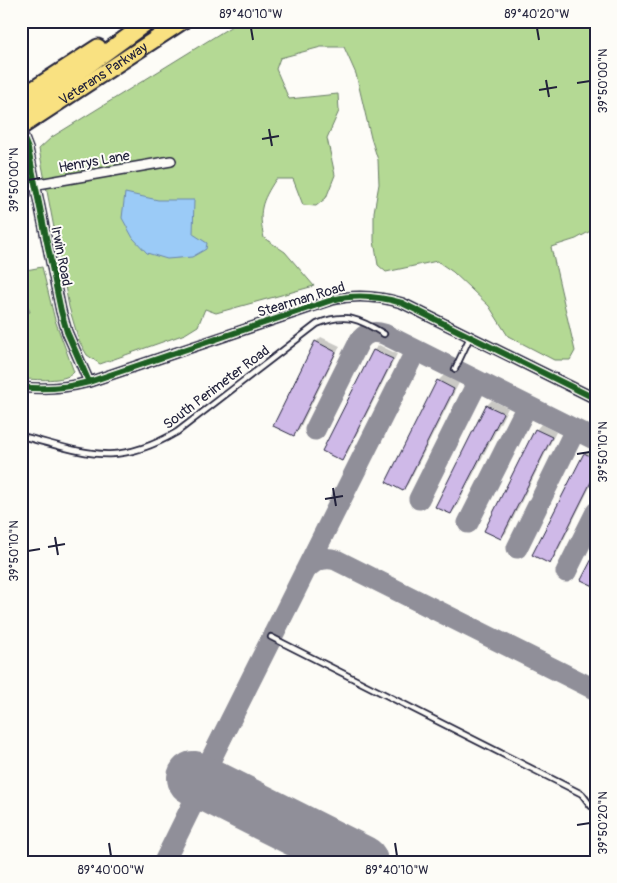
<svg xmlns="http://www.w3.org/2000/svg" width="617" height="883" font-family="Pangolin,sans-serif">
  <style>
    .green { fill: #b4d994; stroke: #6b7e68 }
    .water { fill: #9bcbf7; stroke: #6b87ac }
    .shadow { fill: #0003 }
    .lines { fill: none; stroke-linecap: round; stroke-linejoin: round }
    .taxiway { stroke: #908f99; stroke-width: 21 }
    .runway { stroke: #908f99; stroke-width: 54 }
    .building { fill: #cfb9e8; stroke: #22223b }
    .service-casing { stroke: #22223b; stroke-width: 8 }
    .minor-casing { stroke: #22223b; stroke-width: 12 }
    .trunk-casing { stroke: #22223b; stroke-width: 19 }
    .service { stroke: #fdfcf7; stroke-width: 4.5 }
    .minor { stroke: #fdfcf7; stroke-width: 9 }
    .trunk { stroke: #f9e181; stroke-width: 15 }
    .cycleway-casing { stroke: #fdfcf7; stroke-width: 9 }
    .cycleway { stroke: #1b5e20; stroke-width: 6 }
    .ticks { fill: none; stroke: #22223b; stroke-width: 2 }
    .labels { text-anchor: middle; stroke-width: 4; stroke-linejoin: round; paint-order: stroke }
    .street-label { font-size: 14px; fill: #22223b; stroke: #fdfcf7 }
    .neatline { fill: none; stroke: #22223b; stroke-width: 2 }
    .ticks-label { font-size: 12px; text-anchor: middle; fill: #22223b }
  </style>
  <rect width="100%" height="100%" fill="#fdfcf7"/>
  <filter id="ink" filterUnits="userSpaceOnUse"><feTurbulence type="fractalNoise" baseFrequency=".02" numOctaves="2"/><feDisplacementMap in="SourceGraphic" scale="10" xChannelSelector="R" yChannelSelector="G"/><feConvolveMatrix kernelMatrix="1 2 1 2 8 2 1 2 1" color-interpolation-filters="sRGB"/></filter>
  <g filter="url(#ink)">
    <path class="green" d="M 240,21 L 596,21 L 596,228 L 576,239 L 551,247 L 575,351 L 570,360 L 554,360 L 508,336 L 489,306 L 453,272 L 437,261 L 386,272 L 378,265 L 374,241 L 374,212 L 379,184 L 378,160 L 371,138 L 356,74 L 344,47 L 321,47 L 280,58 L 276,69 L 289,99 L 338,94 L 339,111 L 327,138 L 335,175 L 326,198 L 316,206 L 303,205 L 293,179 L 276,179 C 261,202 258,211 264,238 L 285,252 L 314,286 L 216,313 L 205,309 L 198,326 L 185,334 L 100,364 L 87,355 L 79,341 L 69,307 L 39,149 L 52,137 Z
      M 42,267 L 55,320 L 74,372 C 65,383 35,379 21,379 L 21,313 L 30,312 L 21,289 L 21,271 Z"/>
    <path class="water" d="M 125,193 L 158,200 L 194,200 L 193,234 L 207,243 L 206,249 L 192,257 L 167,259 L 147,253 L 133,238 L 122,218 Z"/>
    <path class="shadow" d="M 321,337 L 340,346 L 299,430 L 293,435 L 316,342 Z
      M 379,345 L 397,354 L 347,454 L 342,459 L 324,450 L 374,350 Z
      M 444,375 L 459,383 L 408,484 L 403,489 L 388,482 L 438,381 Z
      M 492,400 L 508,408 L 456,508 L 451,513 L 437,506 L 487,405 Z
      M 541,424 L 556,432 L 506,533 L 500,538 L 536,430 Z
      M 590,449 L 596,451 L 596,475 L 555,557 L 549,562 L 585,454 Z"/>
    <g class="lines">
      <path class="taxiway" d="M 315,430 L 360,340 C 367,332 374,331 384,334 L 596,440
        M 419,499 L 478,381
        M 468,523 L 527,406
        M 517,548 L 575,430
        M 305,571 C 313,561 323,556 336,560 L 596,690
        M 566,572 L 596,512
        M 164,862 L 203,783 L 212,757 L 416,350"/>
      <path class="runway" d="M 194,778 L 361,862"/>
    </g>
    <path class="building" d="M 315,341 L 336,352 L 294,436 L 273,426 Z
      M 373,350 L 393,359 L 342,461 L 322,451 Z
      M 437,380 L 454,389 L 403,491 L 386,482 Z
      M 486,405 L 503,413 L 451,514 L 435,507 Z
      M 535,429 L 552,437 L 501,539 L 484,531 Z
      M 584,453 L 596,459 L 596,472 L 550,564 L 532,555 Z
      M 596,551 L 596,587 L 581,580 Z"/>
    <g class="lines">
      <g class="service-casing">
        <path id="service" d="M 455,369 L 470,337
          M 21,436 C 85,452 114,469 177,432 L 317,324 C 345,312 360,319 384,334
          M 271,637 L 582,794 L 591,806"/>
      </g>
      <g class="minor-casing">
        <path id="minor" d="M 21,131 L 28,149 L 61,311 L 67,332 L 89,382
          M 21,187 L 171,161
          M 21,387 C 45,390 66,388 89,382 L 332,300 C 356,294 378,296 402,303 L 596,399"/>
      </g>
      <g class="trunk-casing">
        <g id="trunk">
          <path d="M 21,97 L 98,47"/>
          <path d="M 21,124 L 28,110 L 34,105 L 149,21"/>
          <path id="s1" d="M 21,127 L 183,21"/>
        </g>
      </g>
      <use href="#service" class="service"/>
      <use href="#minor" class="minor"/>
      <use href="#trunk" class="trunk"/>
      <g class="cycleway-casing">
        <path id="cycleway" d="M 21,131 L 28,149 L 61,311 L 67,332 L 89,382
          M 21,387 C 45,390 66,388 89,382 L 332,300 C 356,294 378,296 402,303 L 596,399"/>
      </g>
      <use href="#cycleway" class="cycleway"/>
    </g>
  </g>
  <path class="ticks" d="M 251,28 L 253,40M 537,28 L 539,40M 546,80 L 549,97M 577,83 L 590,81M 539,90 L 557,87M 269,129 L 272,146M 262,139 L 279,136M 28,180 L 40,178M 577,454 L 590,452M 333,488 L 336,506M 325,499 L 343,496M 55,537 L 58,555M 48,547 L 65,544M 28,551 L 40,549M 577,825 L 590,823M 109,843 L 111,856M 395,843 L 397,856"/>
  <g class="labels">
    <g class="street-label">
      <text dy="5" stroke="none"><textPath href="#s1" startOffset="98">Veterans Parkway</textPath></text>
      <text transform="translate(94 161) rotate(-10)" y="5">Henrys Lane</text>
      <text transform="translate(62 256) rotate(79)" y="5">Irwin Road</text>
      <text transform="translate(301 299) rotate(-17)" y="5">Stearman Road</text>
      <text transform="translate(216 387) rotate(-37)" y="5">South Perimeter Road</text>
    </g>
  </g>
  <rect width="617" height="883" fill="none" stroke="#fdfcf7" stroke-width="55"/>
  <rect x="28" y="28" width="562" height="828" class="neatline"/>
  <g class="ticks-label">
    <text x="251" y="18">89°40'10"W</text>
    <text x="537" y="18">89°40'20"W</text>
    <text transform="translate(603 81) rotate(-90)" y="4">39°50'00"N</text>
    <text transform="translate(14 180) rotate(-90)" y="4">39°50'00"N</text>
    <text transform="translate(603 452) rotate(-90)" y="4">39°50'10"N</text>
    <text transform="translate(14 551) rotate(-90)" y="4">39°50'10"N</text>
    <text transform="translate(603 823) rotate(-90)" y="4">39°50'20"N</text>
    <text x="111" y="874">89°40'00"W</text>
    <text x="397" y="874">89°40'10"W</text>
  </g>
</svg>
